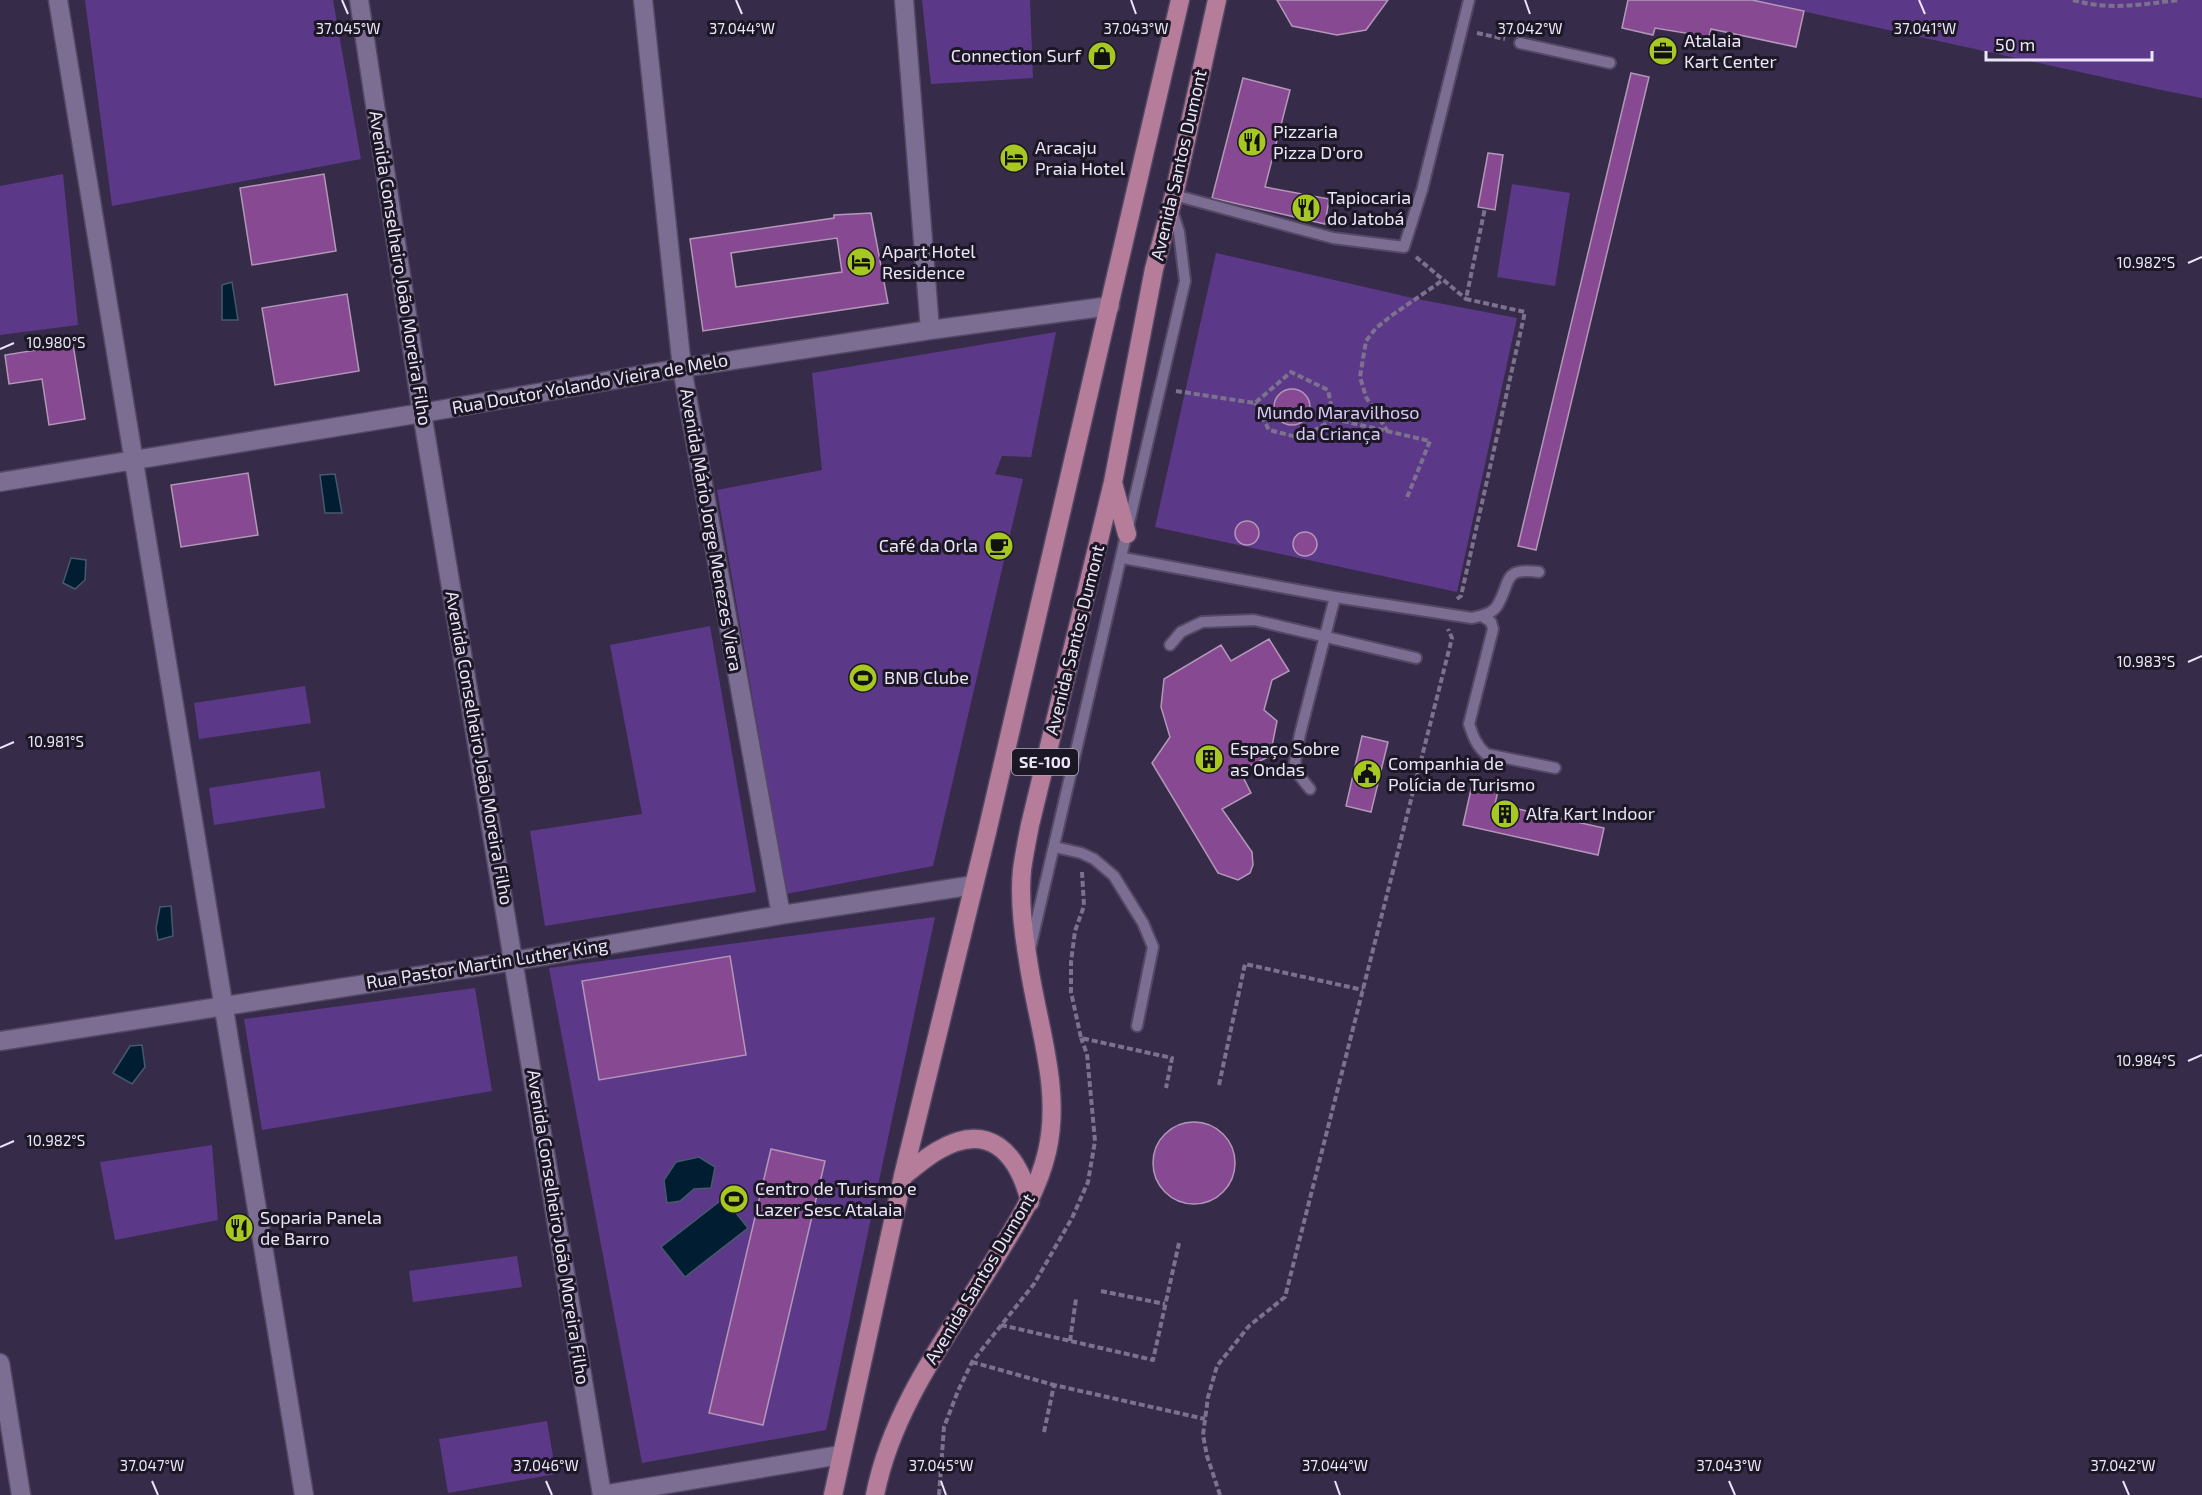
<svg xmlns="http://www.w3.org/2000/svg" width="2202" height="1495" font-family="'Exo 2',sans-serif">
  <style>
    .green { fill: #5c3988 }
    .water { fill: #001d31; stroke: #47596d; stroke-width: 1.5 }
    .building { fill: #884993; stroke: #b397b8; stroke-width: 1.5; fill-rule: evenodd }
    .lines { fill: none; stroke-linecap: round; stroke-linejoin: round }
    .lane-casing { stroke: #544964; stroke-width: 14 }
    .street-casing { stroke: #544964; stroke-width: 21 }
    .primary-casing { stroke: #544964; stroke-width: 21 }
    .path { stroke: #7c728d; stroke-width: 4; stroke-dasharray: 6 3; stroke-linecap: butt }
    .lane { stroke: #7c6e92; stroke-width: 10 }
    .street { stroke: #7c6e92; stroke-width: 18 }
    .primary { stroke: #b67d9a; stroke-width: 18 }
    .ticks { fill: none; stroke: #ece5fa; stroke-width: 2 }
    .labels { text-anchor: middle; stroke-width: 6; stroke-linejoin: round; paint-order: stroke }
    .shield { fill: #1c1725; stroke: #aea7ba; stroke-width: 1.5 }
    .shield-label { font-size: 16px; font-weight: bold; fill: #ece5fa }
    .poi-label { font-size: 18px; fill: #ece5fa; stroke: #1c1725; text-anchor: start }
    .street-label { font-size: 18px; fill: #ece5fa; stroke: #1c1725 }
    .park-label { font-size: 18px; fill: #dacaf7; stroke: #1c1725 }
    .ticks-label { font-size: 15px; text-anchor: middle; fill: #ece5fa; stroke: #1c1725; stroke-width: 6; stroke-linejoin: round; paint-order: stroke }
  </style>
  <rect width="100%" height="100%" fill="#372b4a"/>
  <path class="green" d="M 85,0 L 333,0 L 361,159 L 112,206 Z
    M 922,0 L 1030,0 L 1033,78 L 931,84 Z
    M 1752,0 L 2202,0 L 2202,98 L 2166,91 Z
    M 63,174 L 78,325 L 0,335 L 0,186 Z
    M 1512,184 L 1570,193 L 1555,286 L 1497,277 Z
    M 1216,253 L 1417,299 L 1517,318 L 1457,592 L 1155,527 Z
    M 1056,332 L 1031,457 L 1002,456 L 995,474 L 1023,479 L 933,866 L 786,894 L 717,490 L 822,470 L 812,373 Z
    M 710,626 L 756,892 L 545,926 L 530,831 L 642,814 L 610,645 Z
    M 305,686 L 311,723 L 199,739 L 194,703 Z
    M 320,771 L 325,808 L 214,825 L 209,788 Z
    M 935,917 L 826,1430 L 642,1463 L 549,968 Z
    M 475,988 L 492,1091 L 262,1130 L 244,1019 Z
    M 212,1145 L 218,1220 L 115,1240 L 100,1162 Z
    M 517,1256 L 522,1287 L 413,1302 L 409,1271 Z
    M 547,1421 L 556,1474 L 448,1493 L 439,1439 Z"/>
  <path class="water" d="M 232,282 L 238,320 L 222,320 L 222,285 Z
    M 335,474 L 342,513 L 325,513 L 320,475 Z
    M 71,558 L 86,560 L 85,580 L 75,589 L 63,583 Z
    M 171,906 L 173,936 L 158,940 L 156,928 L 160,907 Z
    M 142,1045 L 145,1067 L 132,1084 L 113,1073 L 130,1046 Z
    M 699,1157 L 715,1167 L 711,1188 L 694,1189 L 680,1201 L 667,1203 L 664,1180 L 676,1162 Z
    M 724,1198 L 748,1228 L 685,1277 L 661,1247 Z"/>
  <path class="building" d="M 1277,0 L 1388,0 L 1366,30 L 1337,35 L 1292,26 Z
    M 1628,0 L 1752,0 L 1804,11 L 1796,47 L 1711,29 L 1709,37 L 1655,28 L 1653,35 L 1622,28 Z
    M 1631,73 L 1649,77 L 1536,550 L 1518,546 Z
    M 1243,78 L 1290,90 L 1265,187 L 1329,199 L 1325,224 L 1212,198 Z
    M 1488,153 L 1503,155 L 1495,210 L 1478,207 Z
    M 324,174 L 336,251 L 252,265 L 240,188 Z
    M 871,213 L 888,303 L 703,331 L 690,239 L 834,218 L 834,215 ZM 837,238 L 842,272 L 736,287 L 731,253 Z
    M 347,294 L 359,371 L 275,385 L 262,308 Z
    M 73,344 L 85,419 L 49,425 L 42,379 L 9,384 L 5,355 Z
    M1274 407a18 18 0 1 1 36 0a18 18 0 1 1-36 0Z
    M 248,473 L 258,535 L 181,547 L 171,485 Z
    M1235 533a12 12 0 1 1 24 0a12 12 0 1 1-24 0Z
    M1293 544a12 12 0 1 1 24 0a12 12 0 1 1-24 0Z
    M 1269,639 L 1289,671 L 1272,680 L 1264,710 L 1277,721 L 1270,756 L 1240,771 L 1251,793 L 1222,809 L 1252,852 L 1253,865 L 1250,873 L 1238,880 L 1218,873 L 1152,763 L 1170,737 L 1161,707 L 1164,679 L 1221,645 L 1231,661 Z
    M 1362,736 L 1388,742 L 1371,812 L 1346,806 Z
    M 1472,785 L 1498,791 L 1495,804 L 1604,828 L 1598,855 L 1463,825 Z
    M 730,956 L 746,1055 L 599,1080 L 582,981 Z
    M1153 1163a41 41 0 1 1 82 0a41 41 0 1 1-82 0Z
    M 771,1149 L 825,1161 L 763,1425 L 709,1413 Z"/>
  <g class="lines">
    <g class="lane-casing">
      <path id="lane" d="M 1520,43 L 1610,63
        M 1174,195 L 1333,238 L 1404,247 L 1422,190 L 1469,0
        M 1123,558 L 1335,597 L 1472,618 C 1481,616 1492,614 1497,606 C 1512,582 1501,567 1539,572
        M 1482,616 L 1491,622 L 1493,629 L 1469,724 C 1473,736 1476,745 1486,754 L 1555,768
        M 1170,645 L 1181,632 L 1202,622 L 1254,620 L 1416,658
        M 1310,789 L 1298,774 L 1295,762 L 1300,734 L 1335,597
        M 1055,847 L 1081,853 L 1094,859 L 1114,876 L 1143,923 L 1153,947 L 1137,1026
        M 1030,949 L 1185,281 L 1179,232 L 1172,210"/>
    </g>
    <g class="street-casing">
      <path id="street" d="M 58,0 L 304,1495
        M 359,0 L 422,413 L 602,1495
        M 643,0 L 682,368 L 781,915
        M 904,0 L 930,330
        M 0,482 L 422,413 L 682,368 L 930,330 L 1110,306
        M 0,1041 L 514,961 L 781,915 L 974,885
        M 0,1363 L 21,1495
        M 602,1495 L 840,1455"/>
    </g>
    <g class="primary-casing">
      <path id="primary" d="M 1113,483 L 1127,534
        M 903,1176 C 914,1168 925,1158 937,1151 C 989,1120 1018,1153 1030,1202
        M 833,1495 L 903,1176 L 987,832 L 1180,0
        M 875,1495 C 892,1408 948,1335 993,1262 C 1015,1226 1037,1194 1047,1152 C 1062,1088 1037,1024 1028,960 C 1023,931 1019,899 1022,870 C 1024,855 1027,840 1030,825 L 1113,482 L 1154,269 L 1174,195 L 1217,0"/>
    </g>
    <path class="path" d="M 2073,0 C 2110,11 2143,4 2180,0
      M 1477,33 L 1505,39
      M 1416,257 L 1466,299
      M 1176,391 L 1255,403 L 1291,372 L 1328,390 L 1334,419 L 1301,438 L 1269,430 L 1255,403
      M 1334,419 L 1430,441 L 1406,500
      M 1388,432 L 1366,397 L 1360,377 L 1366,341 L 1376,328 L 1391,316 L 1443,280
      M 1457,599 L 1461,596 L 1525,312 L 1466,299 L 1485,208
      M 1082,872 L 1084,906 L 1075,931 L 1071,962 L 1071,992 L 1081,1038 L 1172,1058 L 1166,1088
      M 1219,1085 L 1245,964 L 1363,990
      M 1101,1291 L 1165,1304
      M 1001,1325 L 1153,1360 L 1179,1243
      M 1070,1341 L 1076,1299
      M 972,1362 L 1054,1385
      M 1044,1432 L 1054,1385 L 1205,1419
      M 939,1495 L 944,1427 L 958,1391 L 972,1362 L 1034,1284 L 1072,1218 L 1088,1182 L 1095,1141 L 1087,1054 L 1081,1038
      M 1220,1495 L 1207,1456 L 1203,1435 L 1208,1397 L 1217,1366 L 1249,1326 L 1285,1297 L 1452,638 L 1448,629"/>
    <use href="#lane" class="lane"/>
    <use href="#street" class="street"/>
    <use href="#primary" class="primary"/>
  </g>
  <path class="ticks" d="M 342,0 L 348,14M 736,0 L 742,14M 1131,0 L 1136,14M 1525,0 L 1530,14M 1919,0 L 1925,14M 2188,263 L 2202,257M 0,349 L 14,343M 2188,662 L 2202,656M 0,748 L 14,742M 2188,1061 L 2202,1055M 0,1147 L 14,1141M 152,1481 L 158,1495M 546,1481 L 552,1495M 941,1481 L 946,1495M 1335,1481 L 1340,1495M 1729,1481 L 1735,1495M 2123,1481 L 2129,1495"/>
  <defs>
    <g id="office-disc" transform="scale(1.5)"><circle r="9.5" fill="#a6c821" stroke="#1c1725"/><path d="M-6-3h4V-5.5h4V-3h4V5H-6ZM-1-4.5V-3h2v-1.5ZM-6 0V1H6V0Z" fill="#111"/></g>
    <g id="shop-disc" transform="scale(1.5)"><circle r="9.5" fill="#a6c821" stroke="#1c1725"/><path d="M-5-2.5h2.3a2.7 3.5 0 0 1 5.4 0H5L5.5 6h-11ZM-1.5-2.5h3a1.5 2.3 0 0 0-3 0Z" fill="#111"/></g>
    <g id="restaurant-disc" transform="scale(1.5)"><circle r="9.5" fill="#a6c821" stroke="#1c1725"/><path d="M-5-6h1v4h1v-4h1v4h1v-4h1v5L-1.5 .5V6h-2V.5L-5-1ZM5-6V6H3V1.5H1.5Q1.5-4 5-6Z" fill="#111"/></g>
    <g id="hotel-disc" transform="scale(1.5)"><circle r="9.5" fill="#a6c821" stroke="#1c1725"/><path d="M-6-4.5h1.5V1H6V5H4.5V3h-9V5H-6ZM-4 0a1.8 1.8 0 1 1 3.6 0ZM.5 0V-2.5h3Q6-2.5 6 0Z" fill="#111"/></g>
    <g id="cafe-disc" transform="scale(1.5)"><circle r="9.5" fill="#a6c821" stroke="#1c1725"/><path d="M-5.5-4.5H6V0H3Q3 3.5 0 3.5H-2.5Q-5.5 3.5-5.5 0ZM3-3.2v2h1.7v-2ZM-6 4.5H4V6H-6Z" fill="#111"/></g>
    <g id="stadium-disc" transform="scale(1.5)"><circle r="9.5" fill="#a6c821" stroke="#1c1725"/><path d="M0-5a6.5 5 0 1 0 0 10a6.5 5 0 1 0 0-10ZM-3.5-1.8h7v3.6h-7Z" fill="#111"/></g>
    <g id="building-disc" transform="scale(1.5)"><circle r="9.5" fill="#a6c821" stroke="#1c1725"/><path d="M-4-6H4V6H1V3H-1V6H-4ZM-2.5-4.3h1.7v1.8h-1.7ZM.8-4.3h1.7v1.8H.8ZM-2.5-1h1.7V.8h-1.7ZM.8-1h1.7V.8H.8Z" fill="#111"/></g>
    <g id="civic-disc" transform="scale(1.5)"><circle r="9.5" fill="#a6c821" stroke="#1c1725"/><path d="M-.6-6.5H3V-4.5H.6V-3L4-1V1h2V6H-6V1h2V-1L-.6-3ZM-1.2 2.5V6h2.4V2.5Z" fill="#111"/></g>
  </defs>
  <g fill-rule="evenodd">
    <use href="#office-disc" x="1663" y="51"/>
    <use href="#shop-disc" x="1102" y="56"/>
    <use href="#restaurant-disc" x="1252" y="142"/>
    <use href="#hotel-disc" x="1014" y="158"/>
    <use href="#restaurant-disc" x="1306" y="208"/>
    <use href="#hotel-disc" x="861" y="262"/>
    <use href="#cafe-disc" x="999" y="546"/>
    <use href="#stadium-disc" x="863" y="678"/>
    <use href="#building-disc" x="1209" y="759"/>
    <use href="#civic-disc" x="1367" y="774"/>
    <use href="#building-disc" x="1505" y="814"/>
    <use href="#stadium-disc" x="734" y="1199"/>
    <use href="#restaurant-disc" x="239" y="1228"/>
  </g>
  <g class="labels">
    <rect class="shield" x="1012" y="749" width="66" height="26" rx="4.5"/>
    <g class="shield-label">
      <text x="1045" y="768">SE-100</text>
    </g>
    <g class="poi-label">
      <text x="1684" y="47">Atalaia<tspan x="1684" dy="21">Kart Center</tspan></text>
      <text x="1081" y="62" text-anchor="end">Connection Surf</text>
      <text x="1273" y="138">Pizzaria<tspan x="1273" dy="21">Pizza D'oro</tspan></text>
      <text x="1035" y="154">Aracaju<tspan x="1035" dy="21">Praia Hotel</tspan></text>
      <text x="1327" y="204">Tapiocaria<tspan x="1327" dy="21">do Jatobá</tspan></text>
      <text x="882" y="258">Apart Hotel<tspan x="882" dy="21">Residence</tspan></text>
      <text x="978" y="552" text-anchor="end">Café da Orla</text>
      <text x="884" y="684">BNB Clube</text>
      <text x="1230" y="755">Espaço Sobre<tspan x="1230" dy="21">as Ondas</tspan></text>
      <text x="1388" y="770">Companhia de<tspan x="1388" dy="21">Polícia de Turismo</tspan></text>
      <text x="1526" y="820">Alfa Kart Indoor</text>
      <text x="755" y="1195">Centro de Turismo e<tspan x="755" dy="21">Lazer Sesc Atalaia</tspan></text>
      <text x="260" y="1224">Soparia Panela<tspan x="260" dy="21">de Barro</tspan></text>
    </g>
    <g class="street-label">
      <text transform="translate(1179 165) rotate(-77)" y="6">Avenida Santos Dumont</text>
      <text transform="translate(400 268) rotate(81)" y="6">Avenida Conselheiro João Moreira Filho</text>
      <text transform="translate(590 384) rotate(-10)" y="6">Rua Doutor Yolando Vieira de Melo</text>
      <text transform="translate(711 530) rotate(80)" y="6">Avenida Mário Jorge Menezes Viera</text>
      <text transform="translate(1075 640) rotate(-76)" y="6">Avenida Santos Dumont</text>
      <text transform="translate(479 748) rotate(80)" y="6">Avenida Conselheiro João Moreira Filho</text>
      <text transform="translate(487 964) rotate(-9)" y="6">Rua Pastor Martin Luther King</text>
      <text transform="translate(558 1227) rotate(81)" y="6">Avenida Conselheiro João Moreira Filho</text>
      <text transform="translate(980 1279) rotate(-59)" y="6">Avenida Santos Dumont</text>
    </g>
    <g class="park-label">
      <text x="1338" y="419">Mundo Maravilhoso<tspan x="1338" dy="21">da Criança</tspan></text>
    </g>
  </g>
  <g class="ticks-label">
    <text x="348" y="34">37.045°W</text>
    <text x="742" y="34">37.044°W</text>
    <text x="1136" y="34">37.043°W</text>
    <text x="1530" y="34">37.042°W</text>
    <text x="1925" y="34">37.041°W</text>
    <text x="2146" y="268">10.982°S</text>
    <text x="56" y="348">10.980°S</text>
    <text x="2146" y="667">10.983°S</text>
    <text x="56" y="747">10.981°S</text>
    <text x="2146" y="1066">10.984°S</text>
    <text x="56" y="1146">10.982°S</text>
    <text x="152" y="1471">37.047°W</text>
    <text x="546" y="1471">37.046°W</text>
    <text x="941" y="1471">37.045°W</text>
    <text x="1335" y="1471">37.044°W</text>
    <text x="1729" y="1471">37.043°W</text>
    <text x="2123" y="1471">37.042°W</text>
  </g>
  <path d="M1986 51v9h166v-9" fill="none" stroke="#ece5fa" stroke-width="3"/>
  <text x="1995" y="51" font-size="18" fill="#ece5fa" stroke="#1c1725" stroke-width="4.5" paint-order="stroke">50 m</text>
</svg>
